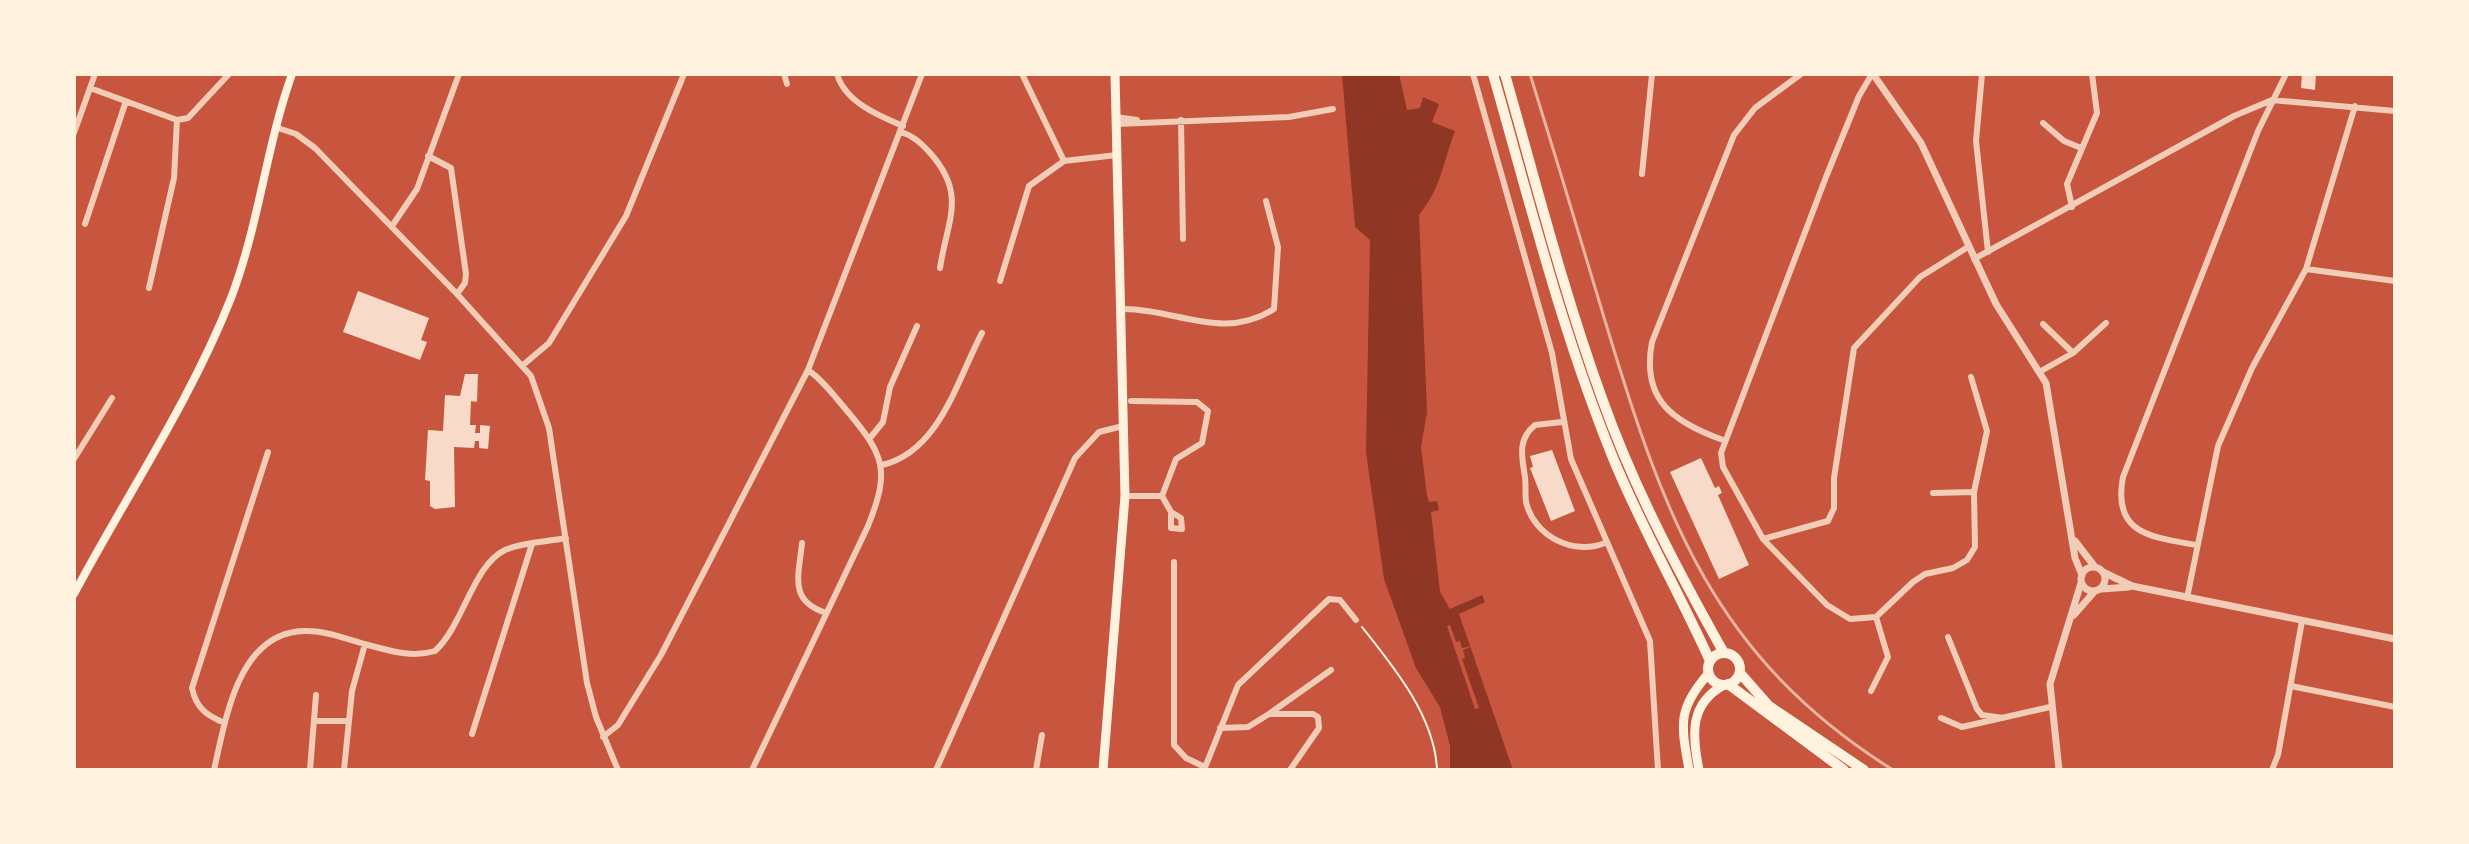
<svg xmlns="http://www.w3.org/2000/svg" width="2469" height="844" font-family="Arial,sans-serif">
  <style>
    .water { fill: #8f3625 }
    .pier { fill: #c8553d }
    .building { fill: #f7dbc8 }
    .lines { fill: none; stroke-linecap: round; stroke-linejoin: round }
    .path { stroke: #fff3e0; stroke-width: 2 }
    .minor { stroke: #f1ccb7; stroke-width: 6 }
    .tertiary { stroke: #f1ccb7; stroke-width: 7 }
    .secondary { stroke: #fff3e0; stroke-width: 8 }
    .primary { stroke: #fff3e0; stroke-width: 9 }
    .trunk { stroke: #fff3e0; stroke-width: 10 }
    .rail { stroke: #e9b49f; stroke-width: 3 }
  </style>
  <rect width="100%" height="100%" fill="#c8553d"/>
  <path class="water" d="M 1342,74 L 1399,74 L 1407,110 L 1420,108 L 1423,97 L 1439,104 L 1432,122 L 1455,131 C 1442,165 1442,186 1419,215 L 1427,412 L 1421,447 L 1427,496 L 1429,502 L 1437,501 L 1439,510 L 1431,512 L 1440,592 L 1450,609 L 1482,595 L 1485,602 L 1459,614 L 1513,770 L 1450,770 L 1450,746 L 1440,707 L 1416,668 L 1384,579 L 1366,452 L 1370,240 L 1355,227 Z"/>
  <path class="pier" d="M 1450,625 L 1456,642 L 1460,641 L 1462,648 L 1473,646 L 1463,650 L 1465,658 L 1462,659 L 1479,708 L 1475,709 L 1447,626 Z"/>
  <path class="building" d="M 2302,74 L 2316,74 L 2315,90 L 2301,88 Z
    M 358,291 L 429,318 L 421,340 L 427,342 L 420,360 L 343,332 Z
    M 465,374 L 478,374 L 477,402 L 471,401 L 470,425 L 476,425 L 475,433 L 480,433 L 480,425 L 490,426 L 488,449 L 479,448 L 479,441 L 475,441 L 474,448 L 454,447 L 455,507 L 435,509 L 430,506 L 430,481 L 425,480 L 428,430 L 443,431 L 445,395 L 460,396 Z
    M 1552,450 L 1575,511 L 1551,521 L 1530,468 L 1533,467 L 1530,456 Z
    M 1701,458 L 1715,488 L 1719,486 L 1722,493 L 1718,495 L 1749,565 L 1719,579 L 1670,472 Z"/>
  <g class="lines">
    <path class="path" d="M 1362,627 C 1394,667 1435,717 1437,770"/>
    <path class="minor" d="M 784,74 L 787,84
      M 837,74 C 845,102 879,116 903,126
      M 1022,74 L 1064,161
      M 1473,74 L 1552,353 L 1571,459 L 1650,641 L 1658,770
      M 1872,74 L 1859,96 L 1826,177 L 1721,453 L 1723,467 L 1763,539 L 1827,605 L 1850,619 L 1876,617 L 1913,582 L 1925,574 L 1953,568 L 1967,560 L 1975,547 L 1974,492 L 1987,431 L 1971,377
      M 1982,74 L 1976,141 L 1988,252
      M 90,88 L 177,120 L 188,118 L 229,74
      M 1116,117 L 1137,120
      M 1181,120 L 1183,239
      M 2043,123 L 2064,141 L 2081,148
      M 1116,124 L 1289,117 L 1333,109
      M 278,128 L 296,134 L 315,148 L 457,294 L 531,376 L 549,428 L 587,683 L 596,717 L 618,770
      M 901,132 C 914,136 922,144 931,154 C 967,195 947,221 940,268
      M 74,133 L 95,74
      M 428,156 L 451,168 L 466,274 L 465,283 L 457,294
      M 1642,174 L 1652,74
      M 2072,207 L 2067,184 L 2097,113 L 2092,74
      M 85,224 L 126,101
      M 392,226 L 417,189 L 459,74
      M 1974,259 L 2234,116 L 2272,100 L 2395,111
      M 2306,269 L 2395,281
      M 1000,281 L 1029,186 L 1064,161 L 1117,155
      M 149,288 L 174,178 L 177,120
      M 1120,309 C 1176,308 1222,342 1274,309 L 1278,247 L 1266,201
      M 2043,324 L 2073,353
      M 523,365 L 549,343 L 626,216 L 684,74
      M 2041,371 L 2073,353 L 2106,323
      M 1131,401 L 1197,402 L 1208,411 L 1202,443 L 1176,459 L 1162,496
      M 1562,422 L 1535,425 C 1517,440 1522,457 1525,477 C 1526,485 1525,494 1526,502 C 1534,536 1573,556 1605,543
      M 870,438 L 883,422 L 890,387 L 917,326
      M 1723,440 C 1673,422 1641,400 1652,342 L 1734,135 L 1755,108 L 1801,74
      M 74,459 L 112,398
      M 882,465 C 940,451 957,380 982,333
      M 1933,493 L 1974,492
      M 1125,496 L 1162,496 L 1171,512 L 1171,528 L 1182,529 L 1181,518 L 1171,512
      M 1763,539 L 1828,521 L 1834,508 L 1834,478 L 1854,348 L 1920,277 L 1968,247
      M 802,543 C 799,575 788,601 826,613
      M 2196,545 C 2151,537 2112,534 2123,477 L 2258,131 L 2286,74
      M 1174,562 L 1174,745 L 1186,758 L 1205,767
      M 2187,598 L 2218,446 L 2252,368 L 2306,269 L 2355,106
      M 1948,637 L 1977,709 L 1982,715 L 2003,718
      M 2291,686 L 2395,707
      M 1871,691 L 1888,657 L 1876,617
      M 1269,714 L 1331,670
      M 1941,718 L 1962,727 L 2050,707
      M 315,721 L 349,721
      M 225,723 C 207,716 196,708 192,688 L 268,452
      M 1220,728 L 1248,727 L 1269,714 L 1313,714 L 1318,717 L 1319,728 L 1290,770
      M 472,734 L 532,544
      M 603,737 L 618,725 L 661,655 L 808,370 L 922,74
      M 214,770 C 226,717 239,629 308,631 C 328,631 349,640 368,645 C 391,651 412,658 435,651 C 463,626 473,565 505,550 C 523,542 547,542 566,538
      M 310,770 L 316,695
      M 344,770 L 352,691 L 365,644
      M 752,770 L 868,526 C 890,471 885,456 848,412 C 835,397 824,381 808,370
      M 936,770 L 1075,458 L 1099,432 L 1123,426
      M 1036,770 L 1042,735
      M 1204,770 L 1238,685 L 1329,599 L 1340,600 L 1356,620
      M 2272,770 L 2278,755 L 2302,621"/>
    <path class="tertiary" d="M 1873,74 L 1921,143 L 1996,304 L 2046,383 L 2075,558 L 2082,575
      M 2075,541 L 2095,567
      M2081 579a12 12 0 1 1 24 0a12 12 0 1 1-24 0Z
      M 2103,572 L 2132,586 L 2395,639
      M 2102,589 L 2129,587
      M 2074,615 L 2094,592
      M 2059,770 L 2050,684 L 2081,583"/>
    <path class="secondary" d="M 74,594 C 126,496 190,402 231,298 C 259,225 266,147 292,74"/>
    <path class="primary" d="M 1103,770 L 1125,496 L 1115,74
      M 1689,770 C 1681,724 1677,709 1709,673
      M 1699,770 C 1692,735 1689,704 1724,685"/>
    <path class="trunk" d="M 1493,74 C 1530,203 1562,333 1613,458 C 1641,527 1679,592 1710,661
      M 1505,74 C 1536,183 1564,294 1603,401 C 1634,488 1678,571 1724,653
      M1708 669a16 16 0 1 1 32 0a16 16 0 1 1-32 0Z
      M 1740,673 L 1769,706 L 1864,770
      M 1728,684 L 1844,770"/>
    <path class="rail" d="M 1530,74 C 1556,157 1581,241 1606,324 C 1664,516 1714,658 1893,770"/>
  </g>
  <rect width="2469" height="844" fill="none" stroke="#fff3e0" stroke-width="152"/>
</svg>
